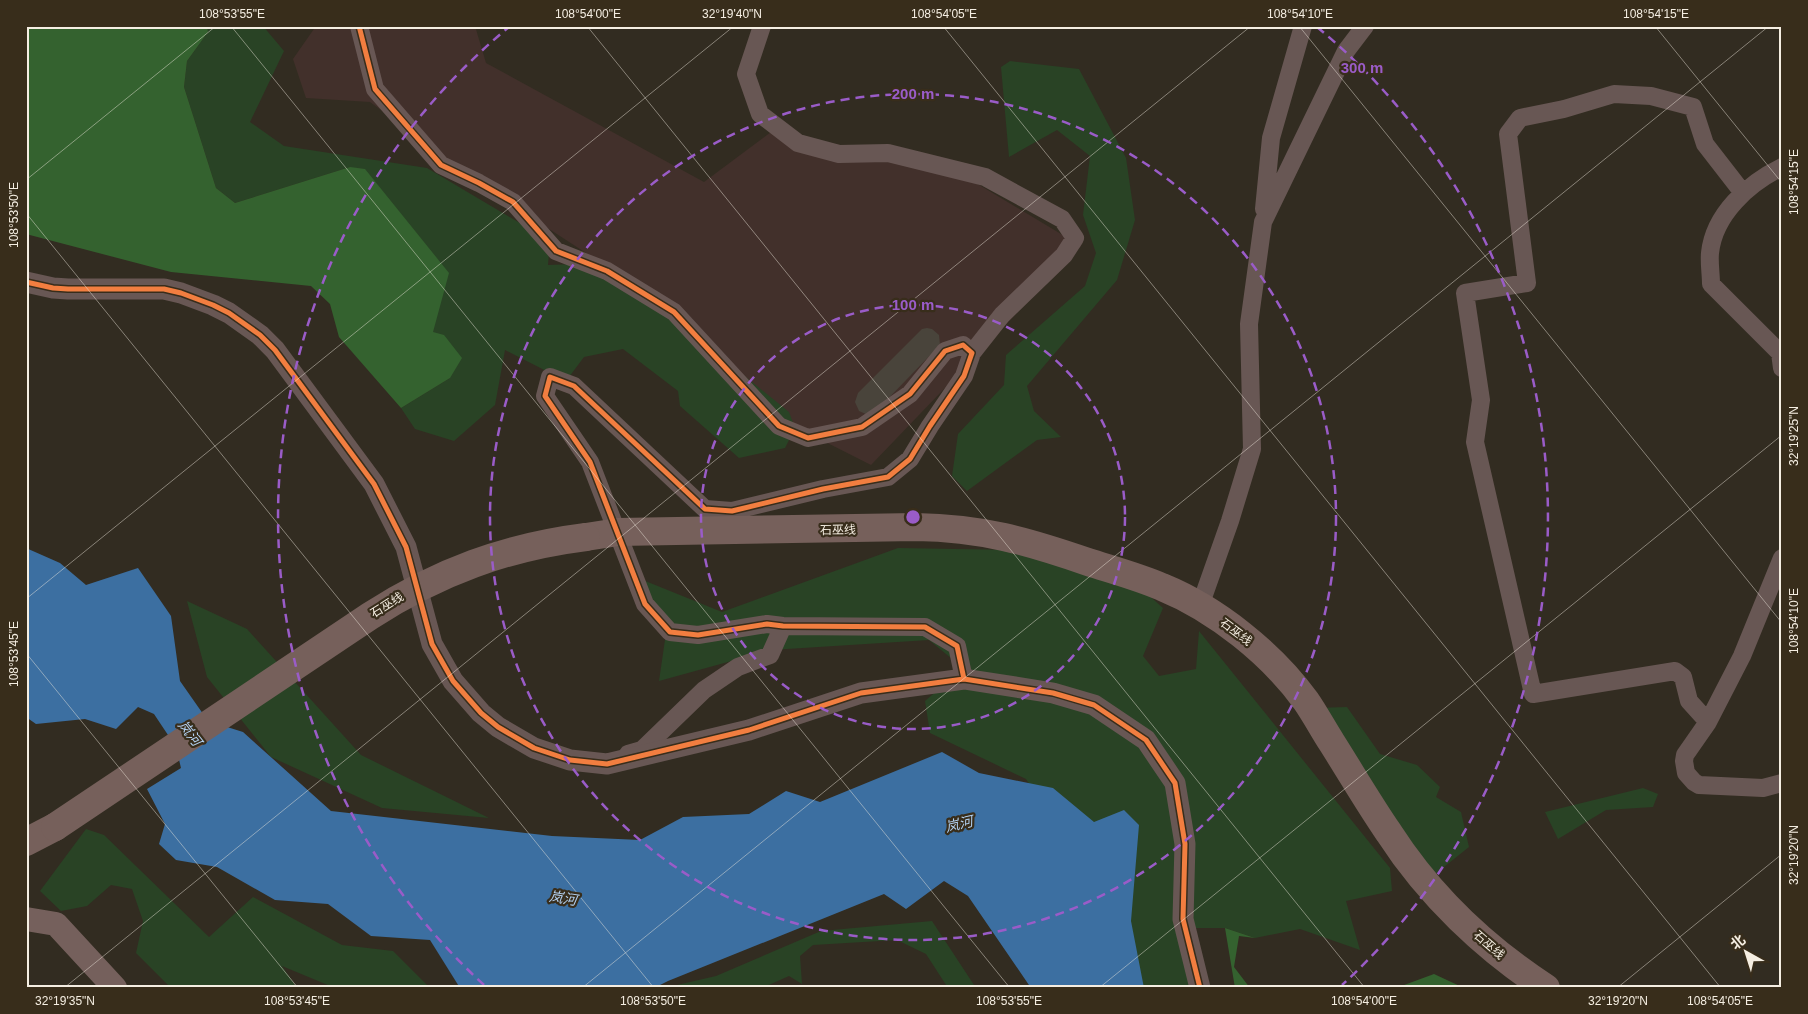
<svg xmlns="http://www.w3.org/2000/svg" width="1808" height="1014" font-family="Helvetica,'Noto Sans SC',sans-serif">
  <style>
    .industrial { fill: #42302b }
    .green { fill: #294325 }
    .forest { fill: #34622f }
    .water { fill: #3c6fa1 }
    .building { fill: #49443b }
    .lines { fill: none; stroke-linecap: round; stroke-linejoin: round }
    .minor { stroke: #685754; stroke-width: 18 }
    .tertiary { stroke: #685754; stroke-width: 21 }
    .secondary { stroke: #75605c; stroke-width: 24 }
    .trunk { stroke: #76605b; stroke-width: 28 }
    .trunk-bridge { stroke: #76605b; stroke-width: 28 }
    .cycleway-casing { stroke: #382d1b; stroke-width: 8 }
    .cycleway { stroke: #f27e40; stroke-width: 5 }
    .ticks { fill: none; stroke: #f5eee2; stroke-width: 1; stroke-opacity: 0.45 }
    .ring { fill: none; stroke: #9a5cc8; stroke-width: 2.5; stroke-dasharray: 9 6 }
    .labels { text-anchor: middle; stroke-width: 4.5; stroke-linejoin: round; paint-order: stroke }
    .street-label { font-size: 12px; fill: #f5eee2; stroke: #382d1b }
    .water-label { font-size: 14px; font-style: italic; fill: #b2d0f0; stroke: #382d1b }
    .centre { fill: #9a5cc8; stroke: #382d1b; stroke-width: 2.5 }
    .ring-label { font-size: 15px; text-anchor: middle; font-weight: bold; fill: #9a5cc8; stroke: #382d1b; stroke-width: 4.5; stroke-linejoin: round; paint-order: stroke }
    .neatline { fill: none; stroke: #f5eee2; stroke-width: 2 }
    .ticks-label { font-size: 12px; text-anchor: middle; fill: #f5eee2 }
  </style>
  <rect width="100%" height="100%" fill="#322c21"/>
  <path class="industrial" d="M 316,26 L 475,26 L 486,63 L 704,182 L 771,132 L 946,165 L 1081,246 L 871,465 L 774,416 L 666,305 L 500,197 L 370,102 L 306,98 L 293,59 Z"/>
  <path class="green" d="M 207,26 L 263,26 L 284,51 L 250,122 L 284,146 L 427,168 L 550,241 L 548,265 L 577,264 L 652,301 L 789,412 L 795,428 L 785,448 L 739,458 L 680,406 L 678,391 L 623,349 L 584,357 L 566,381 L 505,350 L 495,405 L 454,441 L 415,429 L 401,408 L 450,378 L 433,333 L 350,167 L 235,203 L 216,188 L 184,87 L 187,61 L 208,32 Z
    M 1010,61 L 1079,69 L 1126,158 L 1135,220 L 1117,280 L 1027,386 L 1034,411 L 1061,437 L 1037,440 L 967,491 L 952,476 L 958,434 L 1004,385 L 1006,355 L 1085,286 L 1096,253 L 1083,215 L 1090,156 L 1057,130 L 1009,157 L 1001,67 Z
    M 898,548 L 1013,550 L 1126,575 L 1163,608 L 1143,656 L 1159,676 L 1196,669 L 1199,631 L 1390,868 L 1392,891 L 1346,901 L 1360,950 L 1300,929 L 1255,938 L 1225,928 L 1190,928 L 1202,988 L 1119,988 L 1095,889 L 1026,779 L 930,733 L 925,701 L 963,668 L 929,640 L 771,650 L 659,681 L 667,626 L 628,574 L 722,612 Z
    M 187,601 L 247,629 L 361,755 L 489,818 L 382,808 L 271,757 L 207,677 Z
    M 1347,707 L 1380,754 L 1417,765 L 1440,787 L 1436,797 L 1461,812 L 1469,847 L 1434,875 L 1315,708 Z
    M 1643,788 L 1658,794 L 1653,807 L 1606,810 L 1558,839 L 1545,812 Z
    M 86,829 L 104,835 L 209,937 L 253,897 L 342,945 L 393,951 L 430,988 L 335,988 L 282,966 L 297,988 L 171,988 L 136,953 L 143,921 L 132,889 L 111,885 L 87,906 L 61,911 L 40,891 Z
    M 932,921 L 976,988 L 948,988 L 926,954 L 897,940 L 813,945 L 800,956 L 802,984 L 789,976 L 762,988 L 664,988 L 716,976 L 821,931 Z"/>
  <path class="forest" d="M 26,26 L 207,26 L 208,32 L 187,61 L 184,87 L 216,188 L 235,203 L 350,167 L 365,169 L 449,273 L 433,332 L 444,335 L 462,358 L 450,378 L 401,408 L 339,337 L 330,304 L 311,286 L 171,272 L 26,234 Z
    M 1225,928 L 1255,938 L 1239,936 L 1234,967 L 1250,988 L 1235,988 Z
    M 1434,974 L 1464,988 L 1396,988 Z"/>
  <path class="water" d="M 26,548 L 60,563 L 86,585 L 138,568 L 171,616 L 180,681 L 208,721 L 243,732 L 331,811 L 552,836 L 640,840 L 683,817 L 749,814 L 786,791 L 820,802 L 942,752 L 979,773 L 1053,788 L 1094,822 L 1124,810 L 1139,825 L 1131,921 L 1144,988 L 1031,988 L 968,896 L 944,881 L 906,909 L 884,894 L 668,981 L 654,988 L 460,988 L 430,940 L 371,936 L 328,904 L 275,900 L 217,867 L 176,860 L 159,844 L 165,824 L 147,789 L 181,768 L 176,747 L 154,714 L 138,707 L 116,729 L 85,719 L 36,724 L 26,717 Z"/>
  <path class="building" d="M 927,328 L 932,329 L 939,335 L 940,345 L 877,410 L 868,415 L 859,411 L 855,402 L 858,393 L 922,329 Z"/>
  <g class="lines">
    <path class="minor" d="M 359,26 L 375,89 L 441,165 L 479,183 L 513,202 L 556,251 L 607,271 L 674,312 L 779,426 L 808,438 L 862,427 L 910,394 L 945,351 L 963,345 L 972,353 L 964,376 L 930,426 L 910,459 L 888,477 L 823,489 L 732,511 L 705,509 L 574,386 L 550,377 L 545,396 L 590,462 L 645,604 L 670,632 L 698,635 L 767,624 L 783,626 L 925,627 L 957,646 L 964,679
      M 762,26 L 746,74 L 760,114 L 798,143 L 839,154 L 888,153 L 985,177 L 1062,219 L 1075,238 L 1064,255 L 1002,315 L 972,353
      M 1782,167 C 1749,183 1714,214 1710,253 C 1709,263 1711,274 1711,284 L 1780,353 L 1782,368
      M 1264,209 L 1271,138 L 1303,26
      M 1782,558 L 1742,656 L 1708,722 L 1685,755 L 1684,761 L 1686,773 L 1694,782 L 1699,785 L 1763,788 L 1782,783
      M 1200,606 L 1230,521 L 1252,449 L 1249,324 L 1263,222 L 1346,51 L 1365,26
      M 1708,722 L 1689,701 L 1683,677 L 1675,671 L 1533,694 L 1475,442 L 1481,400 L 1465,293 L 1527,283 L 1508,134 L 1520,118 L 1564,109 L 1614,94 L 1651,96 L 1693,107 L 1705,144 L 1743,193
      M 628,754 L 642,750 L 704,690 L 738,667 L 770,655 L 783,626"/>
    <path class="tertiary" d="M 26,282 L 53,288 L 68,289 L 164,289 L 181,293 L 213,305 L 229,313 L 260,335 L 275,350 L 374,484 L 406,547 L 432,644 L 453,681 L 481,713 L 498,727 L 534,748 L 570,760 L 607,764 L 749,730 L 861,693 L 964,679 L 1053,693 L 1094,705 L 1146,740 L 1175,783 L 1185,844 L 1183,919 L 1200,988"/>
    <path class="secondary" d="M 26,919 L 56,924 L 115,988"/>
    <path class="trunk" d="M 586,537 L 618,532 L 916,527 C 982,528 1027,541 1088,562 C 1113,570 1139,577 1162,587 C 1216,609 1272,654 1306,701 C 1315,714 1323,729 1332,743 C 1351,773 1369,804 1389,833 C 1429,895 1485,948 1546,988
      M 26,842 L 55,827"/>
    <path class="trunk-bridge" d="M 55,827 L 370,616 C 438,572 506,547 586,537"/>
    <g class="cycleway-casing">
      <path id="cycleway" d="M 359,26 L 375,89 L 441,165 L 479,183 L 513,202 L 556,251 L 607,271 L 674,312 L 779,426 L 808,438 L 862,427 L 910,394 L 945,351 L 963,345 L 972,353 L 964,376 L 930,426 L 910,459 L 888,477 L 823,489 L 732,511 L 705,509 L 574,386 L 550,377 L 545,396 L 590,462 L 645,604 L 670,632 L 698,635 L 767,624 L 783,626 L 925,627 L 957,646 L 964,679
        M 26,282 L 53,288 L 68,289 L 164,289 L 181,293 L 213,305 L 229,313 L 260,335 L 275,350 L 374,484 L 406,547 L 432,644 L 453,681 L 481,713 L 498,727 L 534,748 L 570,760 L 607,764 L 749,730 L 861,693 L 964,679 L 1053,693 L 1094,705 L 1146,740 L 1175,783 L 1185,844 L 1183,919 L 1200,988"/>
    </g>
    <use href="#cycleway" class="cycleway"/>
  </g>
  <path class="ticks" d="M 231,26 L 1010,988M 587,26 L 1365,988M 943,26 L 1721,988M 1299,26 L 1782,623M 1655,26 L 1782,183M 26,180 L 216,26M 26,213 L 654,988M 26,599 L 734,26M 26,653 L 298,988M 64,988 L 1251,26M 582,988 L 1769,26M 1099,988 L 1782,435M 1617,988 L 1782,854"/>
  <g class="ring">
    <circle cx="913" cy="517" r="212"/>
    <circle cx="913" cy="517" r="423"/>
    <path d="M484 985A635 635 0 0 1 509 27M1317 27A635 635 0 0 1 1342 985"/>
  </g>
  <g class="labels">
    <g class="street-label">
      <text transform="translate(838 530) rotate(-1)" y="4">石巫线</text>
      <text transform="translate(387 605) rotate(-32)" y="4">石巫线</text>
      <text transform="translate(1236 632) rotate(37)" y="4">石巫线</text>
      <text transform="translate(1489 945) rotate(41)" y="4">石巫线</text>
    </g>
    <g class="water-label">
      <text transform="translate(190 733) rotate(52)" y="5">岚河</text>
      <text transform="translate(959 824) rotate(-13)" y="5">岚河</text>
      <text transform="translate(563 898) rotate(9)" y="5">岚河</text>
    </g>
  </g>
  <circle cx="913" cy="517" r="8" class="centre"/>
  <g class="ring-label">
    <text x="1362" y="73">300 m</text>
    <text x="913" y="99">200 m</text>
    <text x="913" y="310">100 m</text>
  </g>
  <rect width="1808" height="1014" fill="none" stroke="#382d1b" stroke-width="55"/>
  <g transform="translate(1746 952) rotate(321)" stroke="#382d1b" stroke-width="4" paint-order="stroke">
  <path d="M0-4L9 19L0 12L-9 19Z" fill="#f5eee2"/>
  <text y="-8" font-size="14" font-weight="bold" text-anchor="middle" fill="#f5eee2">北</text>
  </g>
  <rect x="28" y="28" width="1752" height="958" class="neatline"/>
  <g class="ticks-label">
    <text x="232" y="18">108°53'55"E</text>
    <text x="588" y="18">108°54'00"E</text>
    <text x="732" y="18">32°19'40"N</text>
    <text x="944" y="18">108°54'05"E</text>
    <text x="1300" y="18">108°54'10"E</text>
    <text x="1656" y="18">108°54'15"E</text>
    <text transform="translate(1794 182) rotate(-90)" y="4">108°54'15"E</text>
    <text transform="translate(14 215) rotate(-90)" y="4">108°53'50"E</text>
    <text transform="translate(1794 436) rotate(-90)" y="4">32°19'25"N</text>
    <text transform="translate(1794 621) rotate(-90)" y="4">108°54'10"E</text>
    <text transform="translate(14 654) rotate(-90)" y="4">108°53'45"E</text>
    <text transform="translate(1794 855) rotate(-90)" y="4">32°19'20"N</text>
    <text x="65" y="1005">32°19'35"N</text>
    <text x="297" y="1005">108°53'45"E</text>
    <text x="653" y="1005">108°53'50"E</text>
    <text x="1009" y="1005">108°53'55"E</text>
    <text x="1364" y="1005">108°54'00"E</text>
    <text x="1618" y="1005">32°19'20"N</text>
    <text x="1720" y="1005">108°54'05"E</text>
  </g>
</svg>
